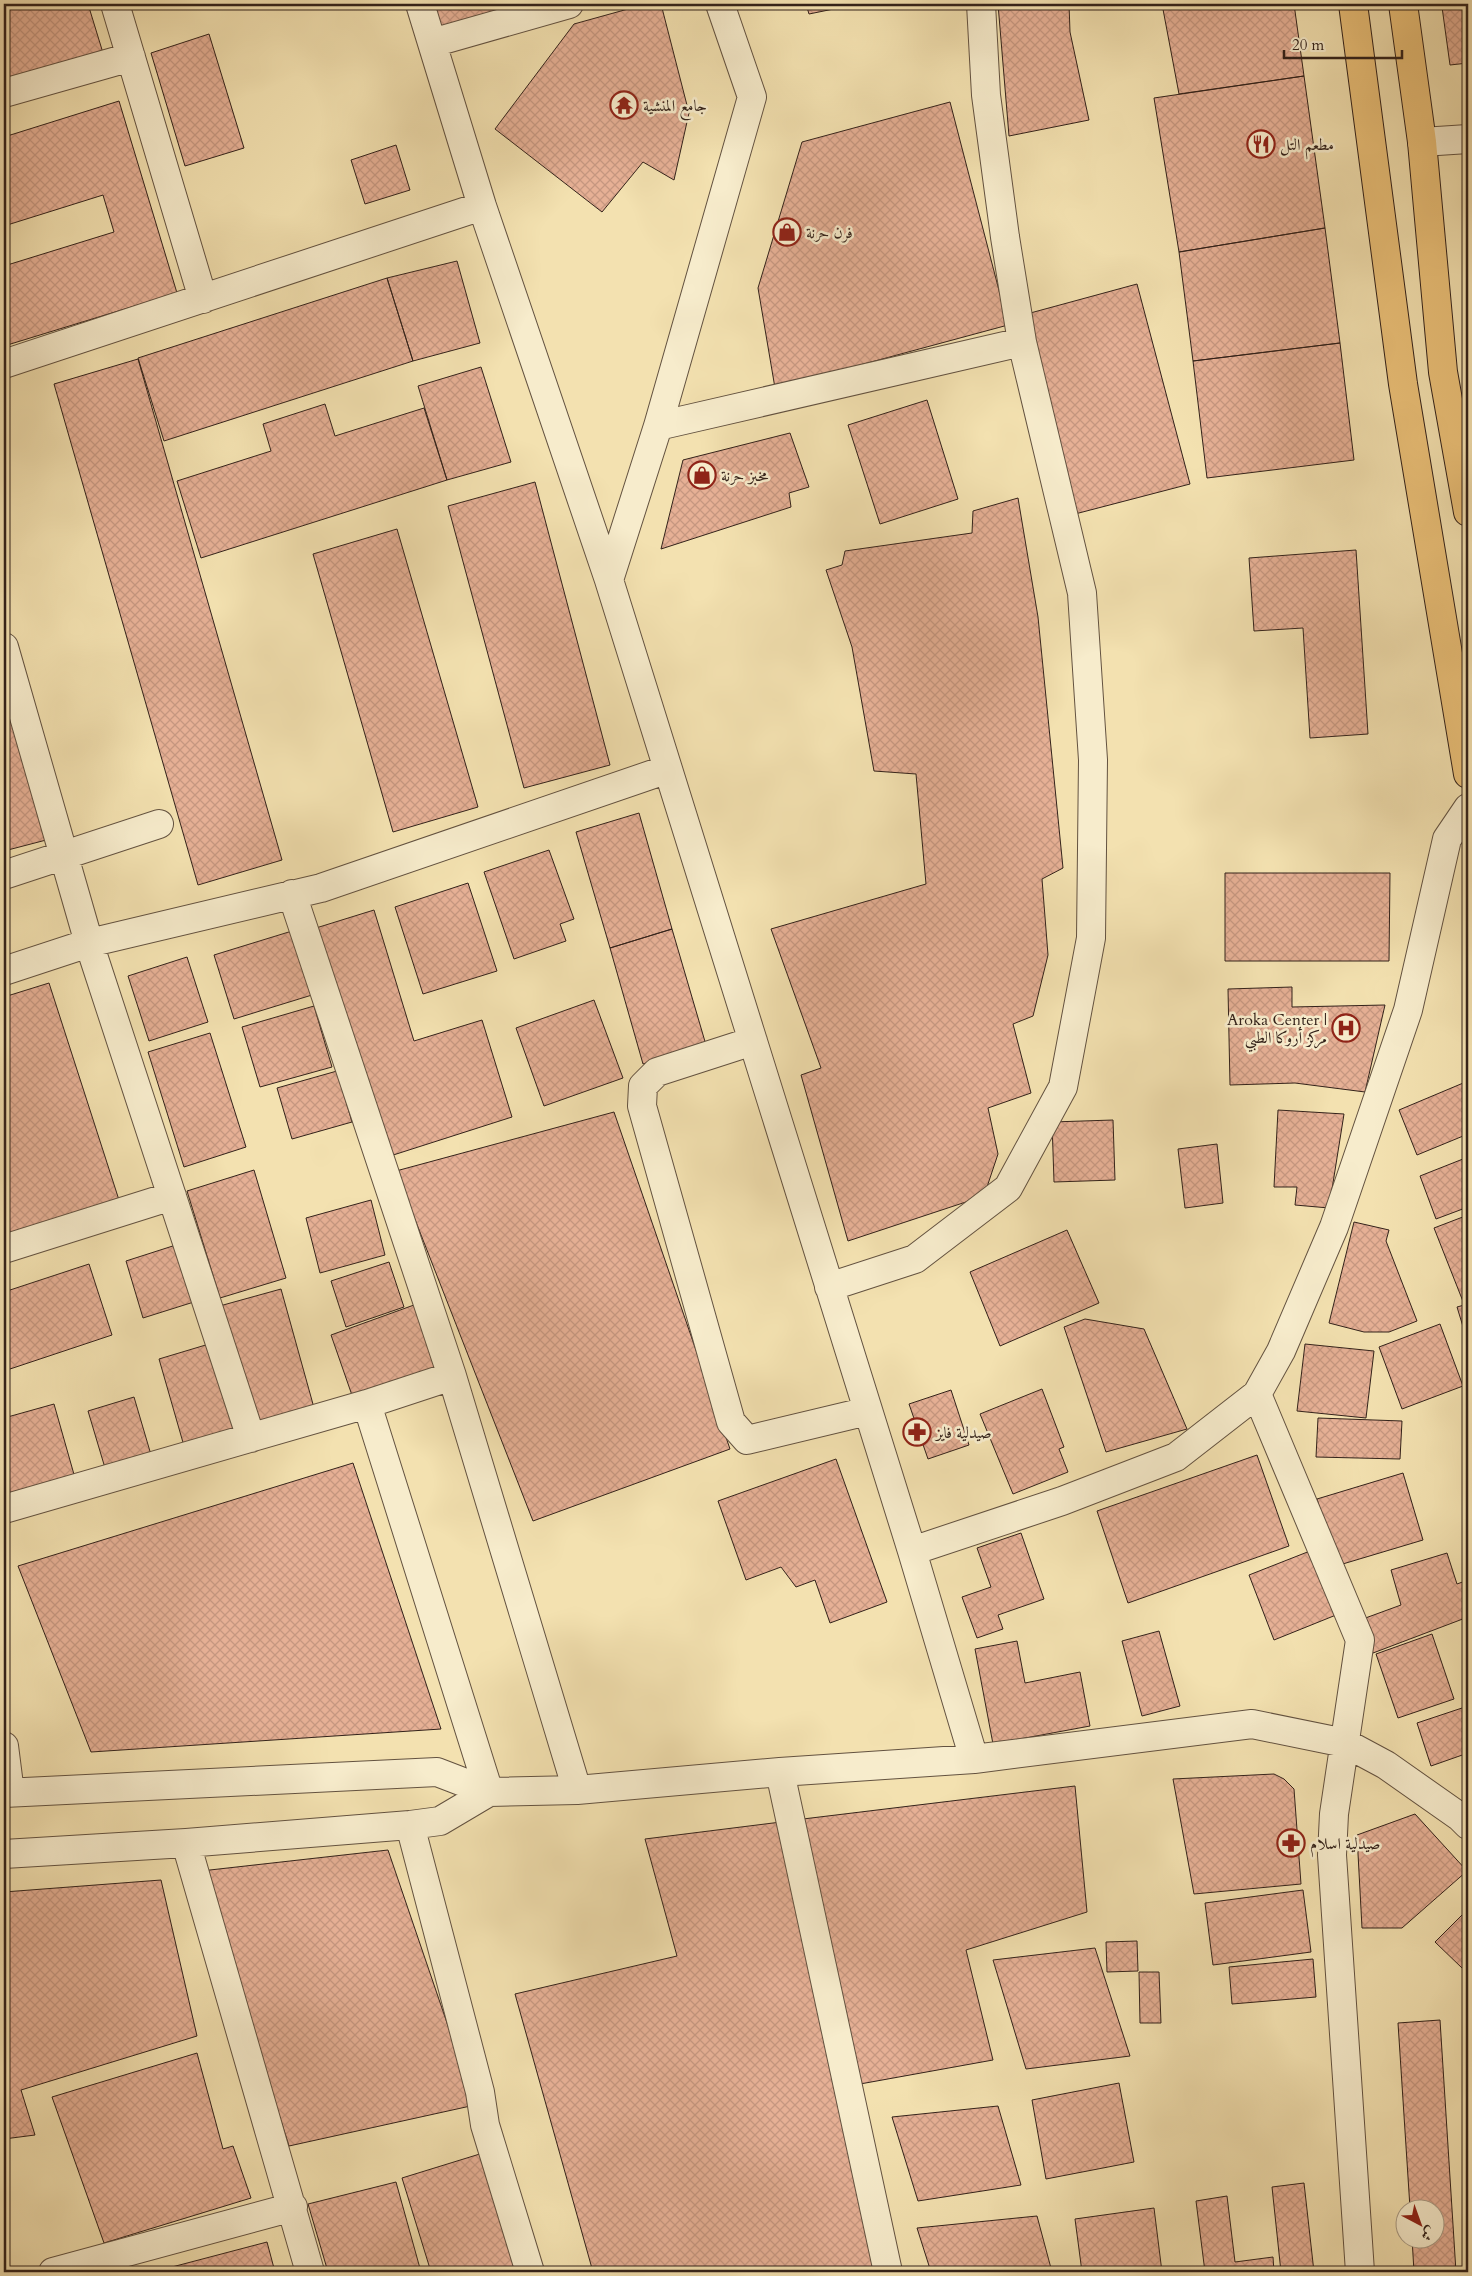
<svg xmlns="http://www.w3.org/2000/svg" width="1472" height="2276" font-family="Cardo,Amiri,serif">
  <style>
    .building { fill: url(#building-cross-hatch); stroke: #33221a }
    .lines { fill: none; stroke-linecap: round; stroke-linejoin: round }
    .minor-casing { stroke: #635240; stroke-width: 30 }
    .major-casing { stroke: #33221a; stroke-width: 30 }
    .minor { stroke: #f7eccc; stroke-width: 28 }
    .major { stroke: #eac078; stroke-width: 28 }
    .labels { text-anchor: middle; stroke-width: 5; stroke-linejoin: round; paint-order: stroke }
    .poi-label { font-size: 16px; fill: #33221a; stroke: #f7eccc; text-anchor: start }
  </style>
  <defs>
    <pattern id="building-cross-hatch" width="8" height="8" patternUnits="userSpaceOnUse" patternTransform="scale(1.25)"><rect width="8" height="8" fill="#e6b095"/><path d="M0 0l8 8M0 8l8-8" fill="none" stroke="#c69780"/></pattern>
  </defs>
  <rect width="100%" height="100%" fill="#f3e1b0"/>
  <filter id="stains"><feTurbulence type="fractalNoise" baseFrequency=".004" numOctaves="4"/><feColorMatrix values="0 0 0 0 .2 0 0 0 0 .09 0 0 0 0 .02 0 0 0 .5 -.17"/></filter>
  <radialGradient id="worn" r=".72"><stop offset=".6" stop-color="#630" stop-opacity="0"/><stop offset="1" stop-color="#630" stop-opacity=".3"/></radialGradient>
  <path class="building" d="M 4,4 L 88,4 L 103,53 L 9,82 L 4,65 Z
    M 430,4 L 544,4 L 440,36 Z
    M 646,4 L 661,4 L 689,113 L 674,180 L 643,162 L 602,212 L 495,129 L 574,24 Z
    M 806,4 L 858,4 L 809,14 Z
    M 998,4 L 1069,4 L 1070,32 L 1089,120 L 1009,136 Z
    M 1162,4 L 1294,4 L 1304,76 L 1179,94 Z
    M 1468,4 L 1468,63 L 1450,65 L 1442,7 Z
    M 209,34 L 244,148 L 185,166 L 151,53 Z
    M 1304,76 L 1325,228 L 1179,252 L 1154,98 Z
    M 119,101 L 177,293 L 4,346 L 4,266 L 114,232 L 103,195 L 4,226 L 4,137 Z
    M 950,102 L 1008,325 L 775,388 L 758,288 L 802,142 Z
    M 396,145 L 410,190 L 365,204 L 351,160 Z
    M 1325,228 L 1340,343 L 1193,361 L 1179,252 Z
    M 457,261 L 480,343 L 413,361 L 387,278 Z
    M 387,278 L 413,361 L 164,441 L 138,358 Z
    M 1137,284 L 1190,484 L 1075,514 L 1023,315 Z
    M 1340,343 L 1354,460 L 1207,478 L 1193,361 Z
    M 138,359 L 282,860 L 198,885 L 54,384 Z
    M 481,367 L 511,462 L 447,480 L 418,386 Z
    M 927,400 L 958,499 L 880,524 L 848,425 Z
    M 325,404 L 335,436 L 424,408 L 447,480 L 201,558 L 177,481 L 271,451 L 263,424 Z
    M 790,433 L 809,487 L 789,493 L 791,507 L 661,549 L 683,460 Z
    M 535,482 L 610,765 L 524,788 L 448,506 Z
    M 1018,498 L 1038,617 L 1063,868 L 1042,879 L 1048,955 L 1033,1016 L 1013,1024 L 1031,1093 L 988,1108 L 998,1154 L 984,1196 L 848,1241 L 801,1075 L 821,1068 L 771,929 L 926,884 L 916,774 L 874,771 L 852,647 L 826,570 L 842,565 L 845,551 L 972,533 L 973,511 Z
    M 397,529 L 478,807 L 393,832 L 313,554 Z
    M 1356,550 L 1368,734 L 1310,738 L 1303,628 L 1254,631 L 1249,558 Z
    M 4,681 L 50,839 L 4,851 Z
    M 639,813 L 672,929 L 610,948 L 576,832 Z
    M 549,850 L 574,919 L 560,924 L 566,941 L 514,959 L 484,872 Z
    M 1225,873 L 1390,873 L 1389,961 L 1225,961 Z
    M 468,883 L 497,971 L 423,994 L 395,907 Z
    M 374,910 L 414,1041 L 482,1020 L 512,1117 L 387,1157 L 316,928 Z
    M 672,929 L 706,1045 L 643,1064 L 610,948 Z
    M 292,931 L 312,995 L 234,1019 L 214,955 Z
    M 187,957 L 208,1022 L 149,1041 L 128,976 Z
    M 49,983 L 119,1200 L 4,1237 L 4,997 Z
    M 1292,987 L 1292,1007 L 1385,1005 L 1365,1092 L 1295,1083 L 1230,1085 L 1228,989 Z
    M 594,1000 L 623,1078 L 544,1106 L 516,1028 Z
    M 314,1006 L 332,1067 L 260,1087 L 242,1027 Z
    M 210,1033 L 246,1147 L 184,1167 L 148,1052 Z
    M 337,1071 L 352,1122 L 292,1139 L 277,1088 Z
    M 1468,1081 L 1468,1134 L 1417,1155 L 1399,1110 Z
    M 1278,1110 L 1344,1114 L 1329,1208 L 1295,1205 L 1297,1187 L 1274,1187 Z
    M 614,1112 L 730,1449 L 533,1521 L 396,1171 Z
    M 1113,1120 L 1115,1180 L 1054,1182 L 1052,1122 Z
    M 1217,1144 L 1223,1203 L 1185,1208 L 1178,1149 Z
    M 1468,1157 L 1468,1207 L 1436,1219 L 1420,1176 Z
    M 254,1170 L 286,1278 L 220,1298 L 187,1191 Z
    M 371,1200 L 385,1255 L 320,1273 L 306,1218 Z
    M 1468,1215 L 1468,1302 L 1464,1304 L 1434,1228 Z
    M 1354,1222 L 1389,1230 L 1386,1241 L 1417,1321 L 1389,1332 L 1364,1332 L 1329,1323 Z
    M 1067,1230 L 1099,1303 L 1000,1346 L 970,1272 Z
    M 179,1244 L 197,1301 L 143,1318 L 126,1261 Z
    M 389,1262 L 404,1307 L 346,1327 L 331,1281 Z
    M 89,1264 L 112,1335 L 4,1371 L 4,1292 Z
    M 281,1289 L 316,1415 L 251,1434 L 216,1307 Z
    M 1468,1304 L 1468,1343 L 1457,1307 Z
    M 414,1305 L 438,1371 L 354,1401 L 331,1335 Z
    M 1085,1319 L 1144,1329 L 1187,1429 L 1106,1452 L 1064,1327 Z
    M 1440,1324 L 1463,1386 L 1402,1409 L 1379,1347 Z
    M 209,1344 L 234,1431 L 184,1446 L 159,1359 Z
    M 1305,1344 L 1374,1351 L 1366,1418 L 1297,1411 Z
    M 1042,1389 L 1064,1447 L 1059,1449 L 1068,1472 L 1013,1494 L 980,1414 Z
    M 951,1390 L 969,1445 L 928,1459 L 909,1404 Z
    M 134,1397 L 154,1465 L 108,1478 L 88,1411 Z
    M 54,1404 L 75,1478 L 8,1497 L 4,1482 L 4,1418 Z
    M 1318,1418 L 1402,1421 L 1400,1459 L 1316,1457 Z
    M 1257,1455 L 1289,1546 L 1128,1603 L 1097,1511 Z
    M 836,1459 L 887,1602 L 830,1623 L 815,1580 L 796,1587 L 781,1567 L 746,1580 L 718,1501 Z
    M 353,1463 L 441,1729 L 91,1752 L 18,1566 Z
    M 1403,1473 L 1423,1540 L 1336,1566 L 1317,1499 Z
    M 1021,1533 L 1044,1599 L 998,1615 L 1003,1629 L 977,1638 L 962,1597 L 991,1587 L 977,1548 Z
    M 1310,1551 L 1336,1615 L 1274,1640 L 1249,1575 Z
    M 1447,1553 L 1457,1584 L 1468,1580 L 1468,1617 L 1373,1653 L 1360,1620 L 1401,1605 L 1391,1570 Z
    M 1159,1631 L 1180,1706 L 1142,1716 L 1122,1641 Z
    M 1432,1634 L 1454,1699 L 1398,1718 L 1376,1654 Z
    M 1017,1641 L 1025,1683 L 1080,1672 L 1090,1726 L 993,1744 L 975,1649 Z
    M 1468,1706 L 1468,1753 L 1431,1766 L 1417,1723 Z
    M 1274,1774 L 1284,1779 L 1294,1789 L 1301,1884 L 1194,1894 L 1173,1779 Z
    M 1075,1786 L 1087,1912 L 966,1950 L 993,2060 L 860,2084 L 803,1819 Z
    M 1415,1814 L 1467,1871 L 1402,1928 L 1362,1928 L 1357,1835 Z
    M 781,1822 L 877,2272 L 593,2272 L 515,1994 L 677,1956 L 645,1839 Z
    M 388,1850 L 475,2105 L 289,2146 L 201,1871 Z
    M 161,1880 L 197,2036 L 21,2090 L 35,2135 L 4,2139 L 4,1892 Z
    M 1303,1890 L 1311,1952 L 1213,1965 L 1205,1903 Z
    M 1468,1909 L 1468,1962 L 1462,1968 L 1435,1942 Z
    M 1137,1941 L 1138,1971 L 1107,1972 L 1106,1942 Z
    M 1095,1948 L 1130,2056 L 1026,2069 L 993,1960 Z
    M 1313,1959 L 1316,1997 L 1232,2004 L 1229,1967 Z
    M 1139,1972 L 1159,1972 L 1161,2023 L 1140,2023 Z
    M 1440,2020 L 1456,2272 L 1414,2272 L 1412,2238 L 1434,2238 L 1434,2208 L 1410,2208 L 1398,2023 Z
    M 197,2053 L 223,2149 L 233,2146 L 251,2198 L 104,2243 L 52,2097 Z
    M 1119,2083 L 1134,2162 L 1046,2179 L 1032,2100 Z
    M 998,2106 L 1021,2185 L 918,2201 L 892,2117 Z
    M 483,2153 L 518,2272 L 431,2272 L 402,2178 Z
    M 396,2182 L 421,2272 L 328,2272 L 308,2204 Z
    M 1304,2183 L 1314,2272 L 1281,2272 L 1272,2187 Z
    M 1227,2196 L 1235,2262 L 1273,2257 L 1274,2272 L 1205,2272 L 1196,2201 Z
    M 1154,2208 L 1162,2272 L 1082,2272 L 1075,2219 Z
    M 1037,2216 L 1052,2272 L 931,2272 L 917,2228 Z
    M 267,2242 L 275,2272 L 153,2272 Z"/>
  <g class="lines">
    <g class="minor-casing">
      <path id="minor" d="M 115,4 L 203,299
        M 420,4 L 482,206 L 609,580
        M 720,4 L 752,97 L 658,426 L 609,580 L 912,1551 L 974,1759
        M 432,43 L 569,4
        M 4,93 L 131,57
        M 1422,142 L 1468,139
        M 4,364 L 482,206
        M 658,426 L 1022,342
        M 4,647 L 89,943 L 251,1438
        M 4,875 L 159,824
        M 292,894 L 452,1376 L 577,1790
        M 4,971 L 89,943 L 321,888 L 668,769
        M 753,1041 L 657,1072 L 643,1086 L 642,1106 L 731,1422 L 747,1440 L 868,1411
        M 4,1249 L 172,1196
        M 829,1287 L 915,1259 L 1008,1188 L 1063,1087 L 1091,938 L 1093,760 L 1082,593 L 1022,342 L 1005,237 L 986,95 L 981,4
        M 1257,1394 L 1360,1640 L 1334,1814 L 1332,1855 L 1360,2272
        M 367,1404 L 489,1792
        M 4,1509 L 367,1404 L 452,1376
        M 912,1551 L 1062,1501 L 1176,1457 L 1257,1394 L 1281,1351 L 1334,1227 L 1408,1010 L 1447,839 L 1468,808
        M 4,1746 L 10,1793
        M 780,1772 L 888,2272
        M 4,1793 L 437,1772 L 489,1792 L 577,1790 L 780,1772 L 974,1759 L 1252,1724 L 1345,1743 L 1386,1765 L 1460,1817 L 1468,1825
        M 410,1825 L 480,2092 L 485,2125 L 530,2272
        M 186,1843 L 310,2272
        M 4,1854 L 186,1843 L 410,1825 L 440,1821 L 489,1792
        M 53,2272 L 293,2207"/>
    </g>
    <g class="major-casing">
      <path id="major" d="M 1353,4 L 1403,384 L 1468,774
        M 1403,4 L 1422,142 L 1443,372 L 1468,512"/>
    </g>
    <use href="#minor" class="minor"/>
    <use href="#major" class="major"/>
  </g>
  <defs>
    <g id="temple-ring" transform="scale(1.4375)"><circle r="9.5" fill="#f7eccc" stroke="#8f2418" stroke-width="1.5"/><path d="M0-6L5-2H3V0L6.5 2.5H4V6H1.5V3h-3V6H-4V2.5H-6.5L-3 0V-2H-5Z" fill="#8f2418"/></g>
    <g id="restaurant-ring" transform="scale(1.4375)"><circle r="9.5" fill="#f7eccc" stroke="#8f2418" stroke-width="1.5"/><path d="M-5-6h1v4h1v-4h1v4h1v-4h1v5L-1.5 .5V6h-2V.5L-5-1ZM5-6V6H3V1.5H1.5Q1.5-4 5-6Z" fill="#8f2418"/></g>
    <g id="shop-ring" transform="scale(1.4375)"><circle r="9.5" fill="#f7eccc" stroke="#8f2418" stroke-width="1.5"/><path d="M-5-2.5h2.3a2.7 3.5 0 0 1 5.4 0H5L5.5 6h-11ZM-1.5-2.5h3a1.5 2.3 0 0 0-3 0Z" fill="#8f2418"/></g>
    <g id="hospital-ring" transform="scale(1.4375)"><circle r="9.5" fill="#f7eccc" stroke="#8f2418" stroke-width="1.5"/><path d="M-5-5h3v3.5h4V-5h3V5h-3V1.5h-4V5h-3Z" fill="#8f2418"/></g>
    <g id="pharmacy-ring" transform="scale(1.4375)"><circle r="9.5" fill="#f7eccc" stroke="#8f2418" stroke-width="1.5"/><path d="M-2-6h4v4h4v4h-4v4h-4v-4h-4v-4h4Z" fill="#8f2418"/></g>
  </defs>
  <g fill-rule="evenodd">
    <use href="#temple-ring" x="624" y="105"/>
    <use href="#restaurant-ring" x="1261" y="144"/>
    <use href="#shop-ring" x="787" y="232"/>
    <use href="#shop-ring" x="702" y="475"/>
    <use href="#hospital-ring" x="1346" y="1028"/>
    <use href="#pharmacy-ring" x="917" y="1432"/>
    <use href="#pharmacy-ring" x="1291" y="1843"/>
  </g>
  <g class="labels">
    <g class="poi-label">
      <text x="643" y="111">جامع المنشية</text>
      <text x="1280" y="150">مطعم التل</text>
      <text x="806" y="238">فرن حرنة</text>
      <text x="721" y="481">مخبز حرنة</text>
      <text x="1327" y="1025" text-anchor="end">Aroka Center |<tspan x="1327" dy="18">مركز أروكا الطبي</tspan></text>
      <text x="936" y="1438">صيدلية فايز</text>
      <text x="1310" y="1849">صيدلية اسلام</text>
    </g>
  </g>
  <rect width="1472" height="2276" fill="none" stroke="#f3e1b0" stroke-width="20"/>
  <rect x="5" y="5" width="1462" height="2266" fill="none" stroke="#33221a" stroke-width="2.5"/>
  <rect x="10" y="10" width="1452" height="2256" fill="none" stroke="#33221a"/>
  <g transform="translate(1420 2224) rotate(139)"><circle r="24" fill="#f7eccc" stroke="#a99b85"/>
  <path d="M0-4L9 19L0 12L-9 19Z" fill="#8f2418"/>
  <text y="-8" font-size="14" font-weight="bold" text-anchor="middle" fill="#33221a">ش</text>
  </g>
  <path d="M1284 50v8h118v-8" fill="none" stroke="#33221a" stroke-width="2.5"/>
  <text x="1292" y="50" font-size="15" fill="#33221a" stroke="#f7eccc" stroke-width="4" paint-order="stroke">20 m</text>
  <rect width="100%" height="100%" filter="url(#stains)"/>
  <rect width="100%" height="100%" fill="url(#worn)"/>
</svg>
